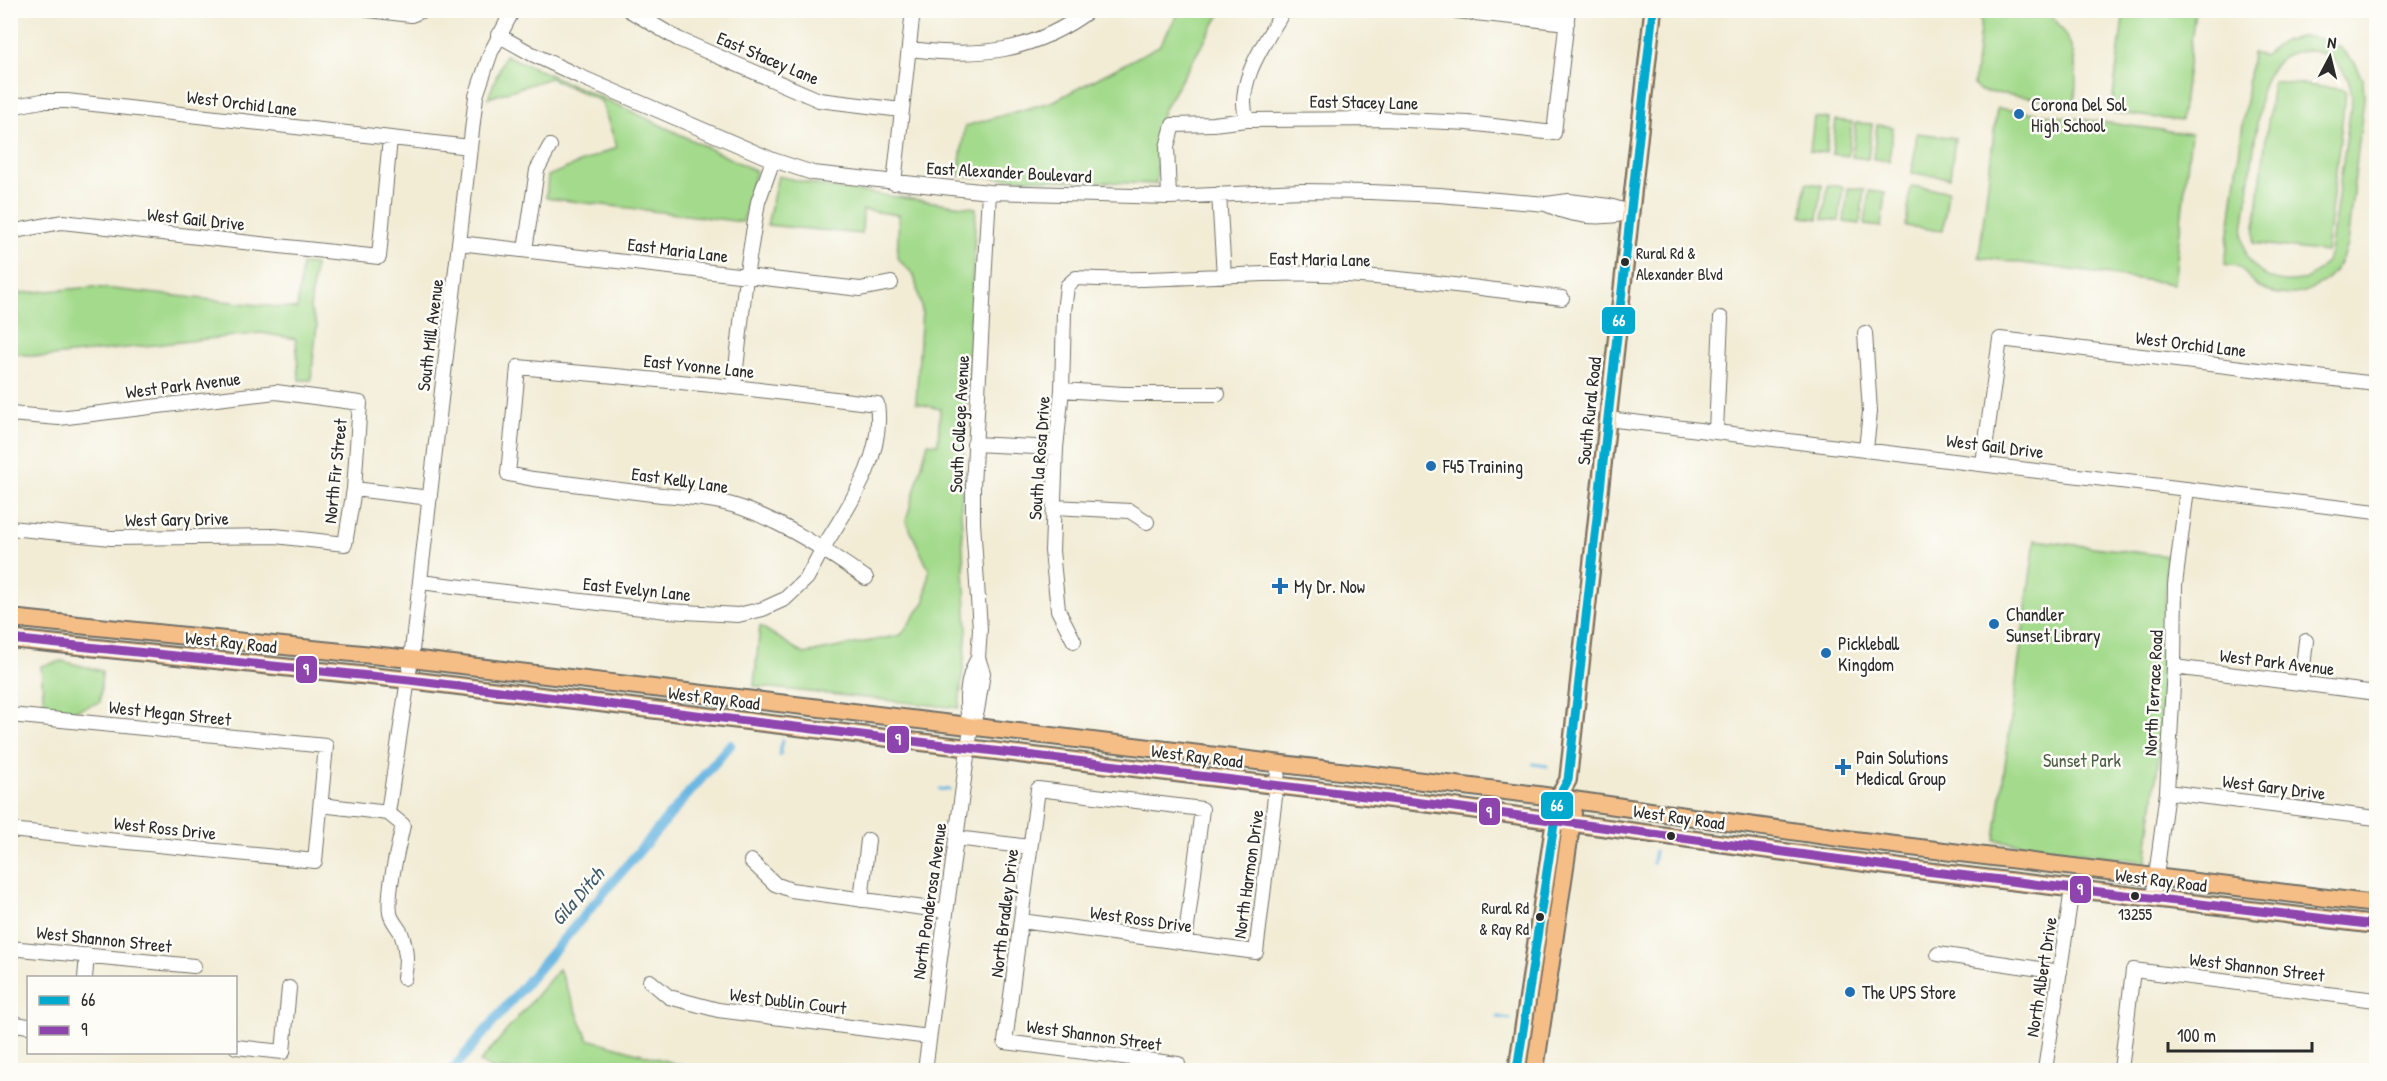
<svg xmlns="http://www.w3.org/2000/svg" width="2387" height="1081" font-family="'Patrick Hand',sans-serif">
	<style>
		.green { fill: #a3da8b; stroke: #67825b; stroke-width: 1.5; fill-rule: evenodd }
		.lines { fill: none; stroke-linecap: round; stroke-linejoin: round }
		.stream { stroke: #68b5e1; stroke-width: 3 }
		.canal { stroke: #68b5e1; stroke-width: 10 }
		.minor-casing { stroke: #716f66; stroke-width: 16 }
		.major-casing { stroke: #716f66; stroke-width: 20 }
		.minor { stroke: #fff; stroke-width: 14 }
		.major { stroke: #f6be87; stroke-width: 16 }
		.bus-1-casing { stroke: #fdfcf7; stroke-width: 14 }
		.bus-2-casing { stroke: #fdfcf7; stroke-width: 14 }
		.bus-1 { stroke: #00a9ce; stroke-width: 9 }
		.bus-2 { stroke: #8e44ad; stroke-width: 9 }
		.poi-dot { fill: #1f6fb2; stroke: #fdfcf7; stroke-width: 2 }
		.bus-dot { fill: #2b2b2b; stroke: #fdfcf7; stroke-width: 2 }
		.labels { text-anchor: middle; dominant-baseline: central; stroke-width: 5; stroke-linejoin: round; paint-order: stroke }
		.bus-label { font-size: 16px; fill: #2b2b2b; stroke: #fdfcf7; text-anchor: start }
		.street-label { font-size: 18px; fill: #2b2b2b; stroke: #fdfcf7 }
		.poi-label { font-size: 18px; fill: #2b2b2b; stroke: #fdfcf7; text-anchor: start }
		.park-label { font-size: 18px; fill: #4f6048; stroke: #fdfcf7 }
		.water-label { font-size: 20px; font-style: italic; fill: #405b6b; stroke: #fdfcf7 }
		.line-badge { stroke: #fdfcf7; stroke-width: 2 }
		.badge-label { font-size: 16px; text-anchor: middle; font-weight: bold; fill: #fff }
	</style>
	<rect width="100%" height="100%" fill="#fdfcf7"/>
	<filter id="ink" filterUnits="userSpaceOnUse"><feTurbulence type="fractalNoise" baseFrequency=".0167" numOctaves="2"/><feDisplacementMap in="SourceGraphic" scale="12" xChannelSelector="R" yChannelSelector="G"/><feConvolveMatrix kernelMatrix="1 2 1 2 8 2 1 2 1" color-interpolation-filters="sRGB"/></filter>
	<filter id="wash" filterUnits="userSpaceOnUse"><feTurbulence type="fractalNoise" baseFrequency=".008" numOctaves="4" result="noise"/><feDisplacementMap in="SourceGraphic" scale="24" xChannelSelector="R" yChannelSelector="G"/><feGaussianBlur stdDeviation="1.35" result="paint"/><feColorMatrix in="noise" values="0 0 0 0 0 0 0 0 0 0 0 0 0 0 0 0 0 1.4 0 .05"/><feComposite in="paint" operator="in"/></filter>
	<g filter="url(#wash)">
		<rect width="100%" height="100%" fill="#f2ecd5"/>
		<!-- green -->
		<path class="green" d="M1180,11H1222L1162,112L1156,184L958,176L965,126L1054,101L1159,46Z
			M1982,11H2047C2076,40 2078,63 2075,103L1979,91L1974,85Z
			M2124,11H2195L2181,121L2111,112Z
			M2300,37L2318,38L2340,48L2355,63L2363,79L2364,98L2347,244C2338,282 2300,306 2262,289C2249,283 2247,273 2239,267C2235,265 2229,265 2225,264L2252,53L2264,56L2283,41ZM2308,50C2335,54 2350,72 2352,98L2330,253C2309,303 2239,284 2243,231L2262,86C2270,64 2285,51 2308,50Z
			M505,55L629,110L756,171L743,222L546,198L548,176L617,147L601,101L550,78L488,98Z
			M2273,81L2346,90L2326,252L2253,243Z
			M1997,108L2191,134L2174,284L1979,257Z
			M1814,117L1830,119L1826,153L1810,151Z
			M1836,120L1852,122L1848,156L1832,154Z
			M1856,123L1872,124L1868,159L1852,157Z
			M1877,125L1893,127L1889,161L1873,159Z
			M1917,133L1955,138L1950,178L1912,173Z
			M778,176L826,187L976,208L961,511L967,630L959,708L754,686L760,626L804,654L901,635L925,601L929,570L906,521L928,443L938,444L940,409L916,403L922,310L914,275L897,258L899,215L863,210L862,234L767,225Z
			M1806,183L1822,185L1818,219L1802,217Z
			M1828,185L1843,187L1839,221L1823,219Z
			M1911,186L1948,191L1943,231L1906,226Z
			M1848,188L1864,189L1860,224L1844,222Z
			M1869,191L1885,193L1881,227L1865,225Z
			M302,264L315,265L310,309L317,325L311,380H299L296,339L262,333L44,357L11,353V294L94,287L297,309Z
			M2035,540L2167,556L2159,756L2146,862L1995,840Z
			M62,661L102,671L100,702L71,712L44,708L41,666Z
			M559,969L588,1039L698,1070H494L480,1062Z"/>
		<g class="lines">
			<!-- stream -->
			<path class="stream" d="M780,755L782,740
				M1533,764L1547,766
				M940,789L950,790
				M1653,863L1655,851
				M1498,1017L1510,1019"/>
			<!-- canal -->
			<path class="canal" d="M452,1070L730,745"/>
		</g>
	</g>
	<g filter="url(#ink)">
		<g class="lines">
			<defs>
				<path id="minor" d="M369,10L411,15L423,10
					M629,10L678,39L819,100L901,110
					M1447,10L1567,23
					M498,35L532,54L581,77L773,160L813,173L989,192L1169,197L1301,191L1370,192L1439,195L1546,204L1569,201L1609,206L1630,212
					M910,49C979,58 1032,53 1090,10
					M10,107L42,101H67L470,147
					M1247,120C1234,83 1266,41 1284,10
					M894,183L913,10
					M1219,194L1224,276
					M1169,197L1167,147L1173,125L1213,124L1247,120L1383,119L1468,123L1554,133L1568,10
					M1548,205C1573,217 1601,219 1628,213
					M10,232L62,222L379,257L390,138
					M459,243L860,289L891,283
					M525,250L537,170L550,146
					M1865,333L1870,412L1866,449
					M734,387L746,277L758,202L773,160
					M1062,390L1123,394H1218
					M10,414L59,418L276,392L360,403L354,489L345,544L275,536L111,538L10,528
					M1608,419L2376,512
					M1716,431L1721,318
					M974,444L1056,448
					M1983,463L2000,339L2376,384
					M354,489L430,498
					M1054,507L1130,511L1147,522
					M420,582L667,611L738,615L763,609L785,599L807,578L823,548C849,505 885,457 877,404L734,387L518,367L508,474L533,479C572,484 612,489 652,494C681,497 713,498 742,508C787,524 826,551 866,578
					M1074,641L1058,610L1052,551L1056,448L1062,390L1064,312L1067,286L1076,278C1159,283 1243,271 1326,274C1405,277 1484,289 1562,298
					M2174,667L2376,693
					M2301,683L2306,641
					M10,715L326,746L315,861L10,830
					M971,727C964,704 966,679 978,658
					M2167,792L2376,818
					M321,805L388,813
					M388,813L411,659L476,96L491,52L513,10
					M388,813L403,825C398,849 387,889 390,913C391,920 398,927 401,933C407,949 407,962 404,978
					M956,838L1030,847
					M751,861L775,884L791,890L946,911
					M2153,899L2167,792L2174,667L2175,585L2187,489
					M861,900L868,840
					M1021,921L1256,952L1279,764
					M10,948L194,966
					M1938,954L2060,972
					M85,978L87,955
					M650,981L669,997L718,1010L929,1037
					M10,1023L28,1026
					M236,1047L283,1052L289,988
					M925,1070L971,727L977,711L983,673L978,658L980,629L973,523V486L989,192
					M1178,1070V1064L1005,1042L1038,789L1202,809L1185,943
					M2045,1070L2072,889
					M2121,1070L2133,970L2376,1000"/>
				<path id="major" d="M10,618L411,659L762,701L1538,795L1854,840L2376,904
					M10,639L409,680L1447,806L1909,869L2376,925
					M1517,1070L1558,798L1568,780L1653,10
					M1535,1070L1573,813"/>
			</defs>
			<!-- minor casing -->
			<use href="#minor" class="minor-casing"/>
			<!-- major casing -->
			<use href="#major" class="major-casing"/>
			<!-- minor -->
			<use href="#minor" class="minor"/>
			<!-- major -->
			<use href="#major" class="major"/>
			<defs>
				<path id="bus-1" d="M1517,1070L1558,798L1568,780L1653,10"/>
				<path id="bus-2" d="M10,639L409,680L1447,806L1909,869L2376,925"/>
			</defs>
			<!-- bus-1 casing -->
			<use href="#bus-1" class="bus-1-casing"/>
			<!-- bus-2 casing -->
			<use href="#bus-2" class="bus-2-casing"/>
			<!-- bus-1 -->
			<use href="#bus-1" class="bus-1"/>
			<!-- bus-2 -->
			<use href="#bus-2" class="bus-2"/>
		</g>
	</g>
	<!-- markers -->
	<g class="poi-dot">
		<circle cx="2019" cy="114" r="6"/>
		<circle cx="1431" cy="466" r="6"/>
		<path d="M1277 577h6v6h6v6h-6v6h-6v-6h-6v-6h6z"/>
		<circle cx="1994" cy="624" r="6"/>
		<circle cx="1826" cy="653" r="6"/>
		<path d="M1840 758h6v6h6v6h-6v6h-6v-6h-6v-6h6z"/>
		<circle cx="1850" cy="992" r="6"/>
	</g>
	<g class="bus-dot">
		<circle cx="1625" cy="262" r="5"/>
		<circle cx="1671" cy="836" r="5"/>
		<circle cx="2135" cy="896" r="5"/>
		<circle cx="1540" cy="917" r="5"/>
	</g>
	<g class="labels">
		<!-- bus labels -->
		<g class="bus-label">
			<text x="1636" y="253">Rural Rd &amp;<tspan x="1636" dy="21">Alexander Blvd</tspan></text>
			<text x="1529" y="908" text-anchor="end">Rural Rd<tspan x="1529" dy="21">&amp; Ray Rd</tspan></text>
			<text x="2135" y="914" text-anchor="middle">13255</text>
		</g>
		<!-- street labels -->
		<g class="street-label">
			<text transform="translate(768 58) rotate(23)">East Stacey Lane</text>
			<text transform="translate(1364 102) rotate(1)">East Stacey Lane</text>
			<text transform="translate(242 103) rotate(7)">West Orchid Lane</text>
			<text transform="translate(1009 172) rotate(3)">East Alexander Boulevard</text>
			<text transform="translate(196 219) rotate(6)">West Gail Drive</text>
			<text transform="translate(678 250) rotate(7)">East Maria Lane</text>
			<text transform="translate(1320 259) rotate(1)">East Maria Lane</text>
			<text transform="translate(430 335) rotate(-83)">South Mill Avenue</text>
			<text transform="translate(2191 344) rotate(7)">West Orchid Lane</text>
			<text transform="translate(699 366) rotate(6)">East Yvonne Lane</text>
			<text transform="translate(183 385) rotate(-7)">West Park Avenue</text>
			<text transform="translate(1589 411) rotate(-84)">South Rural Road</text>
			<text transform="translate(959 424) rotate(-87)">South College Avenue</text>
			<text transform="translate(1995 446) rotate(7)">West Gail Drive</text>
			<text transform="translate(1039 458) rotate(-86)">South la Rosa Drive</text>
			<text transform="translate(335 471) rotate(-84)">North Fir Street</text>
			<text transform="translate(680 480) rotate(8)">East Kelly Lane</text>
			<text transform="translate(177 519) rotate(-1)">West Gary Drive</text>
			<text transform="translate(637 589) rotate(6)">East Evelyn Lane</text>
			<text transform="translate(231 642) rotate(6)">West Ray Road</text>
			<text transform="translate(2277 662) rotate(7)">West Park Avenue</text>
			<text transform="translate(2153 693) rotate(-87)">North Terrace Road</text>
			<text transform="translate(714 698) rotate(7)">West Ray Road</text>
			<text transform="translate(170 713) rotate(6)">West Megan Street</text>
			<text transform="translate(1197 756) rotate(7)">West Ray Road</text>
			<text transform="translate(2274 787) rotate(7)">West Gary Drive</text>
			<text transform="translate(1679 817) rotate(8)">West Ray Road</text>
			<text transform="translate(165 828) rotate(6)">West Ross Drive</text>
			<text transform="translate(1248 874) rotate(-82)">North Harmon Drive</text>
			<text transform="translate(2161 880) rotate(7)">West Ray Road</text>
			<text transform="translate(929 901) rotate(-82)">North Ponderosa Avenue</text>
			<text transform="translate(1004 913) rotate(-83)">North Bradley Drive</text>
			<text transform="translate(1141 919) rotate(8)">West Ross Drive</text>
			<text transform="translate(104 939) rotate(6)">West Shannon Street</text>
			<text transform="translate(2257 967) rotate(7)">West Shannon Street</text>
			<text transform="translate(2041 977) rotate(-81)">North Albert Drive</text>
			<text transform="translate(788 1001) rotate(7)">West Dublin Court</text>
			<text transform="translate(1094 1035) rotate(8)">West Shannon Street</text>
		</g>
		<!-- poi labels -->
		<g class="poi-label">
			<text x="2031" y="104">Corona Del Sol<tspan x="2031" dy="21">High School</tspan></text>
			<text x="1443" y="466">F45 Training</text>
			<text x="1294" y="586">My Dr. Now</text>
			<text x="2006" y="614">Chandler<tspan x="2006" dy="21">Sunset Library</tspan></text>
			<text x="1838" y="643">Pickleball<tspan x="1838" dy="21">Kingdom</tspan></text>
			<text x="1856" y="757">Pain Solutions<tspan x="1856" dy="21">Medical Group</tspan></text>
			<text x="1862" y="992">The UPS Store</text>
		</g>
		<!-- park labels -->
		<g class="park-label">
			<text x="2082" y="760">Sunset Park</text>
		</g>
		<!-- water labels -->
		<g class="water-label">
			<text transform="translate(577 896) rotate(-49)">Gila Ditch</text>
		</g>
	</g>
	<g class="line-badge">
		<rect x="1601" y="306" width="35" height="29" rx="6" fill="#00a9ce"/>
		<rect x="295" y="655" width="23" height="29" rx="6" fill="#8e44ad"/>
		<rect x="886" y="725" width="24" height="29" rx="6" fill="#8e44ad"/>
		<rect x="1540" y="791" width="34" height="29" rx="6" fill="#00a9ce"/>
		<rect x="1478" y="797" width="23" height="29" rx="6" fill="#8e44ad"/>
		<rect x="2069" y="875" width="23" height="29" rx="6" fill="#8e44ad"/>
	</g>
	<g class="badge-label">
		<text x="1619" y="326">66</text>
		<text x="306" y="675">9</text>
		<text x="898" y="745">9</text>
		<text x="1557" y="811">66</text>
		<text x="1489" y="818">9</text>
		<text x="2080" y="895">9</text>
	</g>
	<!-- margin -->
	<rect width="2387" height="1081" fill="none" stroke="#fdfcf7" stroke-width="36"/>
	<!-- legend -->
	<rect x="27" y="976" width="210" height="78" fill="#fdfcf7" stroke="#a9a8a5" stroke-width="1.5"/>
	<rect x="39" y="996" width="30" height="9" fill="#00a9ce" stroke="#a9a8a5" stroke-width="1.5"/>
	<text x="81" y="1006" font-size="18" fill="#2b2b2b">66</text>
	<rect x="39" y="1026" width="30" height="9" fill="#8e44ad" stroke="#a9a8a5" stroke-width="1.5"/>
	<text x="81" y="1036" font-size="18" fill="#2b2b2b">9</text>
	<!-- north arrow -->
	<g transform="translate(2330 57) rotate(7)" stroke="#fdfcf7" stroke-width="4.5" paint-order="stroke">
	<path d="M0-4.5L10 22L0 15L-10 22Z" fill="#2b2b2b"/>
	<text y="-9" font-size="16" font-weight="bold" text-anchor="middle" fill="#2b2b2b">N</text>
	</g>
	<!-- scale -->
	<path d="M2168 1042v9h144v-9" fill="none" stroke="#2b2b2b" stroke-width="3"/>
	<text x="2177" y="1042" font-size="18" fill="#2b2b2b" stroke="#fdfcf7" stroke-width="4.5" paint-order="stroke">100 m</text>
</svg>
